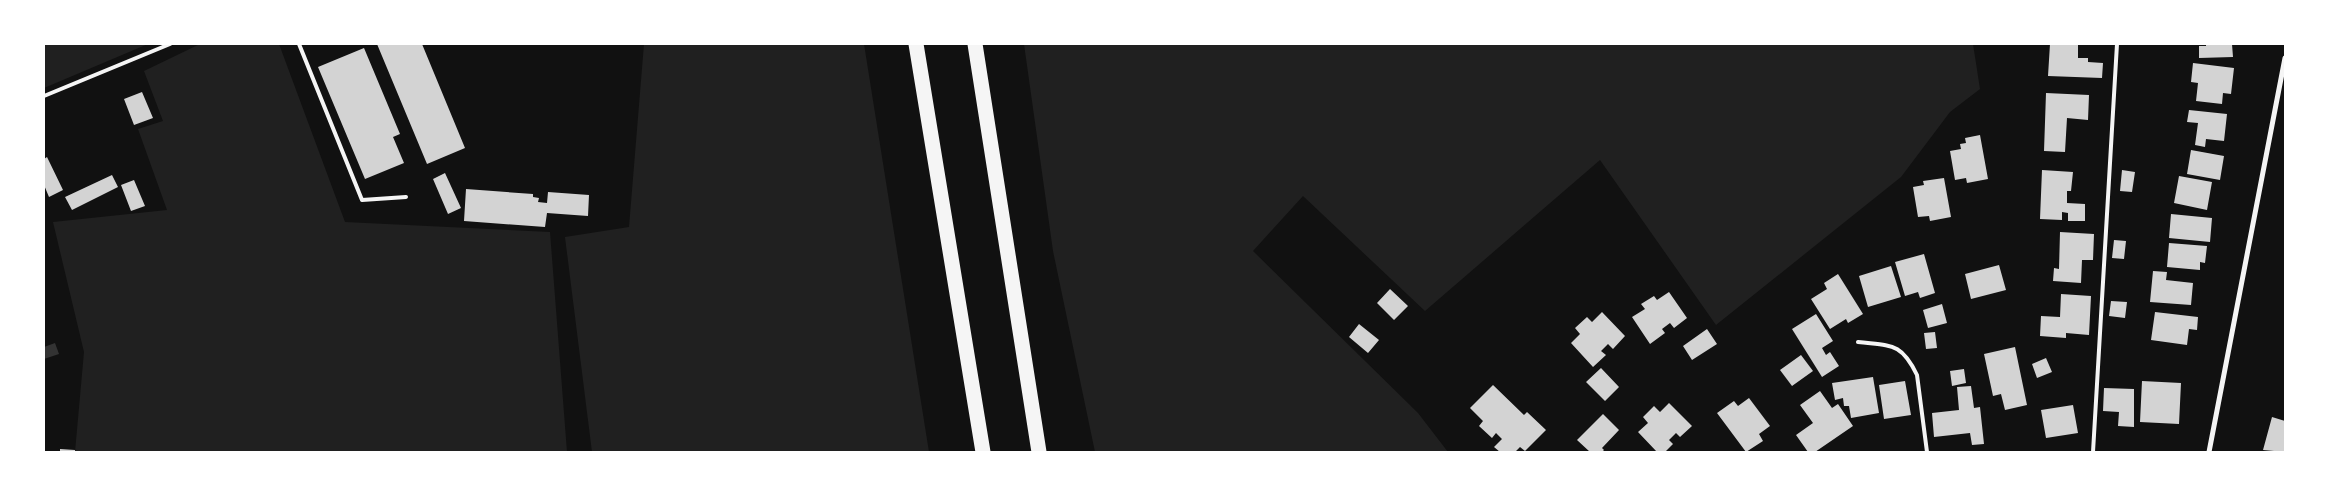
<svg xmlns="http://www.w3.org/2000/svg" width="2329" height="496" font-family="'IBM Plex Sans',sans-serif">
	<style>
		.green { fill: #202020 }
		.water { fill: #333 }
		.building { fill: #d3d3d3 }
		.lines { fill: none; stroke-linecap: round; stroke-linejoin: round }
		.service { stroke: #f5f5f5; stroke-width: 4 }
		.minor { stroke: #f5f5f5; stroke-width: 5 }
		.motorway { stroke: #f5f5f5; stroke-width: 15 }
	</style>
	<rect width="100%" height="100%" fill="#111"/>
	<!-- green -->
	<path class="green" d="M44,44H148L44,88Z
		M200,44H279L345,222L550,232L567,452H75L84,352L53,222L167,210L138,129L163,121L144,71Z
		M644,44H864L929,452H592L565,237L629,227Z
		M1024,44H1973L1980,89L1950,112L1901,177L1716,325L1600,160L1425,311L1303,196L1253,251L1418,413L1448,452H1095L1053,251Z"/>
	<!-- water -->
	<path class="water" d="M55,343L59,354L44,359V347Z"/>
	<!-- building -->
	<path class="building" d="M377,44H422L465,148L427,164Z
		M2050,44L2078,45V58H2088V62L2103,63L2102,78L2048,76Z
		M2206,44H2232L2233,57L2199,58V46H2206Z
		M364,48L400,134L393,137L404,163L365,179L318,67Z
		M2193,63L2234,68L2231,94L2223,93L2222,104L2196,101L2198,83L2191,82Z
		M142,92L153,118L134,125L124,99Z
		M2046,93L2089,95L2088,120L2067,118L2065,152L2044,151Z
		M2189,110L2227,114L2224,141L2206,139L2205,147L2195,145L2198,123L2187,122Z
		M1980,135L1988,179L1967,183L1966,178L1955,180L1950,151L1961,149L1960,144L1966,143L1965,138Z
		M2191,150L2224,156L2220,180L2187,174Z
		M47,157L63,190L49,197L44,185V159Z
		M2042,170L2073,172L2071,191H2067V203L2085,204V221H2068V213L2062,212V220L2040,219Z
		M2122,170L2135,172L2132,192L2120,191Z
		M445,173L461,208L448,214L433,179Z
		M112,175L118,187L72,210L65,197Z
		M2179,176L2212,182L2207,210L2174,203Z
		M1944,178L1951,217L1930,221L1929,216L1918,217L1913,187L1924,185L1923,181Z
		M134,180L145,206L131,211L121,185Z
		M466,189L533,194V197L539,198L538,202L547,203L548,192L589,195L588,216L547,213L545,227L464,221Z
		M2171,214L2212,218L2210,242L2169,238Z
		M2060,232L2094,234L2093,260H2082L2081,283L2053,281L2054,268L2059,269Z
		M2114,240L2126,241L2124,259L2112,258Z
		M2169,243L2207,246L2205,263L2200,262V270L2167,267Z
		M1924,254L1935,293L1920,298L1918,292L1905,296L1895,262Z
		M1999,265L2006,290L1971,299L1965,274Z
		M1891,266L1901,297L1868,307L1859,276Z
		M2153,271L2167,272L2166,280L2193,283L2191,305L2150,302Z
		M1838,274L1863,314L1848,323L1846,319L1830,329L1811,299L1827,289L1824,283Z
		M1390,289L1408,306L1394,320L1377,303Z
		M1669,292L1687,318L1674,328L1670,323L1662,329L1665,333L1650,344L1632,317L1645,309L1641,304L1654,296L1657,300Z
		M2061,294L2091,296L2089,335L2066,333V338L2040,336L2041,316L2060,317Z
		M2111,301L2127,302L2125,318L2109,316Z
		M1942,304L1947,323L1928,328L1923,310Z
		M1602,312L1625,336L1613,349L1608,344L1601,351L1606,355L1593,367L1571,343L1580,334L1575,328L1587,317L1592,322Z
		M2155,312L2198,317L2197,330L2189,329L2187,345L2151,340Z
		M1816,314L1833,341L1822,348L1826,355L1830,352L1839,366L1822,377L1792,329Z
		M1359,324L1379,340L1368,353L1349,337Z
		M1707,329L1717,344L1692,360L1683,346Z
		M1935,332L1937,348L1926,349L1924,333Z
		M2015,347L2027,405L2005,410L2001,394L1993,396L1984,354Z
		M1801,355L1813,371L1792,386L1780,370Z
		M2046,358L2052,372L2037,378L2032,364Z
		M1601,368L1619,387L1605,401L1586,382Z
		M1964,369L1966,383L1952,386L1950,371Z
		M1873,377L1879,413L1851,418L1849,406H1844L1843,398L1835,400L1832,383Z
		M1905,381L1911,415L1884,419L1879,385Z
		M2142,381L2181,383L2179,424L2140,422Z
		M1493,385L1524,415L1527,412L1546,430L1525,451L1520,447L1515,452H1500L1494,447L1502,439L1496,433L1492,438L1479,426L1483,421L1470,408Z
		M1971,386L1974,408L1980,407L1984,444L1972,445L1970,433L1934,437L1932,413L1959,410L1957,387Z
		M2104,388L2134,389V427L2118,426L2119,412L2103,411Z
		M1820,391L1832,408L1838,404L1853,426L1815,452H1808L1796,435L1813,423L1800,405Z
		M1749,398L1770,426L1759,434L1763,441L1746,452L1717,413L1734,401L1738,406Z
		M1669,403L1692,426L1680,437L1676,433L1669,440L1673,444L1665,452H1657L1638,432L1648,423L1643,417L1654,406L1660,412Z
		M2073,405L2078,433L2046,438L2041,410Z
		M1603,414L1619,430L1602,448L1604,450L1602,452H1590L1577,440Z
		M2272,417L2285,421V452L2263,450Z
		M60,449L75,450V452H60Z"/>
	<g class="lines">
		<!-- service -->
		<path class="service" d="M299,44L362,200L406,197
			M44,96L170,44
			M1858,342C1891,346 1901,342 1917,375L1927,452
			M2093,452L2117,44"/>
		<!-- minor -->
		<path class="minor" d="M2209,452L2285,58"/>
		<!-- motorway -->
		<path class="motorway" d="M916,44L983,452
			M975,44L1039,452"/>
	</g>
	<!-- border -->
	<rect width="2329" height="496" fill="none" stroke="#ffffff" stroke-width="90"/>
</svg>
